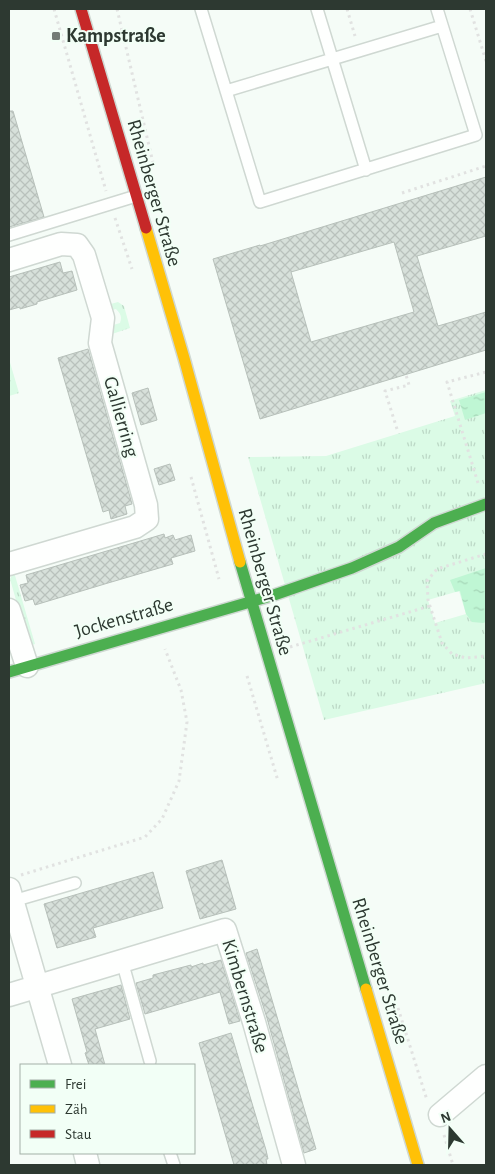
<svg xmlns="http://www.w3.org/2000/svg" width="495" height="1174" font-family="'Alegreya Sans',sans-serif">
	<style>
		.grass { fill: url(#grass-tufts); fill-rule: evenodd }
		.water { fill: url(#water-ripples) }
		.building { fill: url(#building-cross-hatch); stroke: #b7c0ba; fill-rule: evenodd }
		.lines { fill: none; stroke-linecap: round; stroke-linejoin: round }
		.lane-casing { stroke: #cfd8d2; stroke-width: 14 }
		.street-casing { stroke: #cfd8d2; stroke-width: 25 }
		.fast-casing { stroke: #cfd8d2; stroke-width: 14 }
		.slow-casing { stroke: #cfd8d2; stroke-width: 14 }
		.jam-casing { stroke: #cfd8d2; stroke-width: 14 }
		.path { stroke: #e1e2e1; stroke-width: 3; stroke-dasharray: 2.5 4; stroke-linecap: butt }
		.lane { stroke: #fefffe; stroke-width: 11 }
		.street { stroke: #fefffe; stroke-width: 22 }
		.fast { stroke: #4caf50; stroke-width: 11 }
		.slow { stroke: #ffc107; stroke-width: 11 }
		.jam { stroke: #c62828; stroke-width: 11 }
		.poi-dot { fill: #737d76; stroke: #f2fff6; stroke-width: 2 }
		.labels { text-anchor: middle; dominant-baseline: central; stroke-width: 4; stroke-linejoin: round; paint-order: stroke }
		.poi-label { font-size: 20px; font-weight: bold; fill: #2d3931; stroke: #f2fff6; text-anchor: start }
		.street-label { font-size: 20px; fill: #2d3931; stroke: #f2fff6 }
	</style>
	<defs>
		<pattern id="grass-tufts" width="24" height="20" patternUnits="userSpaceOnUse" patternTransform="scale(1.25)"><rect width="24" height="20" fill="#dbfbe6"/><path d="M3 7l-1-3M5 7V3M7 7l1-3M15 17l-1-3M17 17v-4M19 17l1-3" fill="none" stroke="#bcd8c6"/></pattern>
		<pattern id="water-ripples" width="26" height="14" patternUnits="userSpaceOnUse" patternTransform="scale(1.25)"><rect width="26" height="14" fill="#bff6d4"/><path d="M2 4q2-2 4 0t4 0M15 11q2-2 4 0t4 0" fill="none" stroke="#a4d4b6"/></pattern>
		<pattern id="building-cross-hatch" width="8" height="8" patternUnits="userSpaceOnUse" patternTransform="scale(1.25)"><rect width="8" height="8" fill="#d7e0da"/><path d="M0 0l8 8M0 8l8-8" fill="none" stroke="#b9c1bc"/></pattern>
	</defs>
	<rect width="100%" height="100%" fill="#f5fcf7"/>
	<!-- grass -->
	<path class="grass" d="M118,302L124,306L130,328L112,334L110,326L120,323C122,317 121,314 116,309L108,311L107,305Z
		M9,359L19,393L9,396Z
		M486,390V683L324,720L248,457L326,456L455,416L450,401ZM459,591L466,614L435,623L428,600Z
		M14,572L35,644L29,646L10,579Z"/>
	<!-- water -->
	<path class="water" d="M486,392V413L465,420L459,400Z
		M486,568V622L483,623L472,622L466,614L460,591L455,592L450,580Z"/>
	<!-- building -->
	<path class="building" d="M9,111H13L44,217L9,227Z
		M486,177V236L417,256L438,326L486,312V350L260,419L213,259L260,245V246ZM394,242L414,312L311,342L291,272Z
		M60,262L63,273L72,271L77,290L37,302V304L20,309V307L9,310V277Z
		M88,349L132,504L125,506L127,514L111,519L109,510L103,512L58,358Z
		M148,388L157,420L141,425L132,393Z
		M170,464L175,480L159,485L154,469Z
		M164,534L165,538L173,535L175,540L191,535L195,551L171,558L173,564L108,583L35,605L33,599L25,601L20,585L28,583L26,575Z
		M222,860L236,909L200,919L186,871Z
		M153,872L163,908L93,928L96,937L57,948L44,904Z
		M257,949L316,1149L304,1153L267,1018L246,953Z
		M221,960L240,1021L229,1024L220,992L145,1014L136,983L153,978V975L191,965V967L203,963V965Z
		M121,985L130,1019L95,1029L105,1065H89L85,1053L87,1052L72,999Z
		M231,1033L266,1150L268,1159H266L267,1165H234L199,1043Z"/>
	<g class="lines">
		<defs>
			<path id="lane" d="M201,9L260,202L476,135L437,9
				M317,9L366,170
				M226,91L442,26
				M9,235L136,196
				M13,901L75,883
				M122,961L150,1061
				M170,1153L174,1165"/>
			<path id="street" d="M9,260L61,244L77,245L84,255L103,318L100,343L146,505L147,519L135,527L9,564
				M9,610L27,666
				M9,889L60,1065
				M9,995L225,930L254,1022L294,1165
				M440,1115L486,1076
				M85,1153L88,1165"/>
			<path id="fast" d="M240,562L366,989
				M9,672L274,595L352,568L399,547L434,523L486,504"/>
			<path id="slow" d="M146,228L184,358L240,562
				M366,989L418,1165"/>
			<path id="jam" d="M81,9L146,228"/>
		</defs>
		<!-- lane casing -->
		<use href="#lane" class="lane-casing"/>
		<!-- street casing -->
		<use href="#street" class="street-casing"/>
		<!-- fast casing -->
		<use href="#fast" class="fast-casing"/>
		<!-- slow casing -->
		<use href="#slow" class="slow-casing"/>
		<!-- jam casing -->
		<use href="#jam" class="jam-casing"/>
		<!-- path -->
		<path class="path" d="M54,9L106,191
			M117,9L154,167
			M347,9L355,36
			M470,9L486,61
			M402,193L486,166
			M115,218L132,269
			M397,429L385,391L409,385L406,375
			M191,477L219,579
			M478,483L447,382L486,372
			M486,554L437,569L427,581L428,600L442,643L452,654L466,658L486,656
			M290,647L430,606
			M247,676L278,781
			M21,875L145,837L162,819L179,781L187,722L181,690L165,649
			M398,1008L427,1100
			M444,1135L453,1165"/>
		<!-- lane -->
		<use href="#lane" class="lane"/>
		<!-- street -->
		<use href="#street" class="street"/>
		<!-- fast -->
		<use href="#fast" class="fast"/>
		<!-- slow -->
		<use href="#slow" class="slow"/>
		<!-- jam -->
		<use href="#jam" class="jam"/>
	</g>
	<!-- markers -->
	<rect class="poi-dot" x="51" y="31" width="10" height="10" rx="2.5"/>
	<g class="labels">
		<!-- poi labels -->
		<g class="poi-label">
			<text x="66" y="36">Kampstraße</text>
		</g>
		<!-- street labels -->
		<g class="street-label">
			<text transform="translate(154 193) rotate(74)">Rheinberger Straße</text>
			<text transform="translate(121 417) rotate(74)">Gallierring</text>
			<text transform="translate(265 582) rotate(74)">Rheinberger Straße</text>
			<text transform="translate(124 618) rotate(-16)">Jockenstraße</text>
			<text transform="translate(380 971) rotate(73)">Rheinberger Straße</text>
			<text transform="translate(245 996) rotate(73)">Kimbernstraße</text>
		</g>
	</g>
	<!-- border -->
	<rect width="495" height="1174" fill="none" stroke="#2d3931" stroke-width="20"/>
	<!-- legend -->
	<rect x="20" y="1064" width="175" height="90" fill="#f2fff6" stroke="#a3b0a7"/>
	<rect x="30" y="1080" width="25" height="8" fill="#4caf50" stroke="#a3b0a7"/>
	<text x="65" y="1089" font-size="15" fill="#2d3931">Frei</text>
	<rect x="30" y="1105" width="25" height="8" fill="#ffc107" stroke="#a3b0a7"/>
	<text x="65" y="1114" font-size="15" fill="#2d3931">Zäh</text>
	<rect x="30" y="1130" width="25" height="8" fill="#c62828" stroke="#a3b0a7"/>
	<text x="65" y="1139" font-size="15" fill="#2d3931">Stau</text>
	<!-- north arrow -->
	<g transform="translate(450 1129) rotate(340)" stroke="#f2fff6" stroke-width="4" paint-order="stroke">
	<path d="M0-4L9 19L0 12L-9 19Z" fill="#2d3931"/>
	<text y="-8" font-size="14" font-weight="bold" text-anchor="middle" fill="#2d3931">N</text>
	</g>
</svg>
